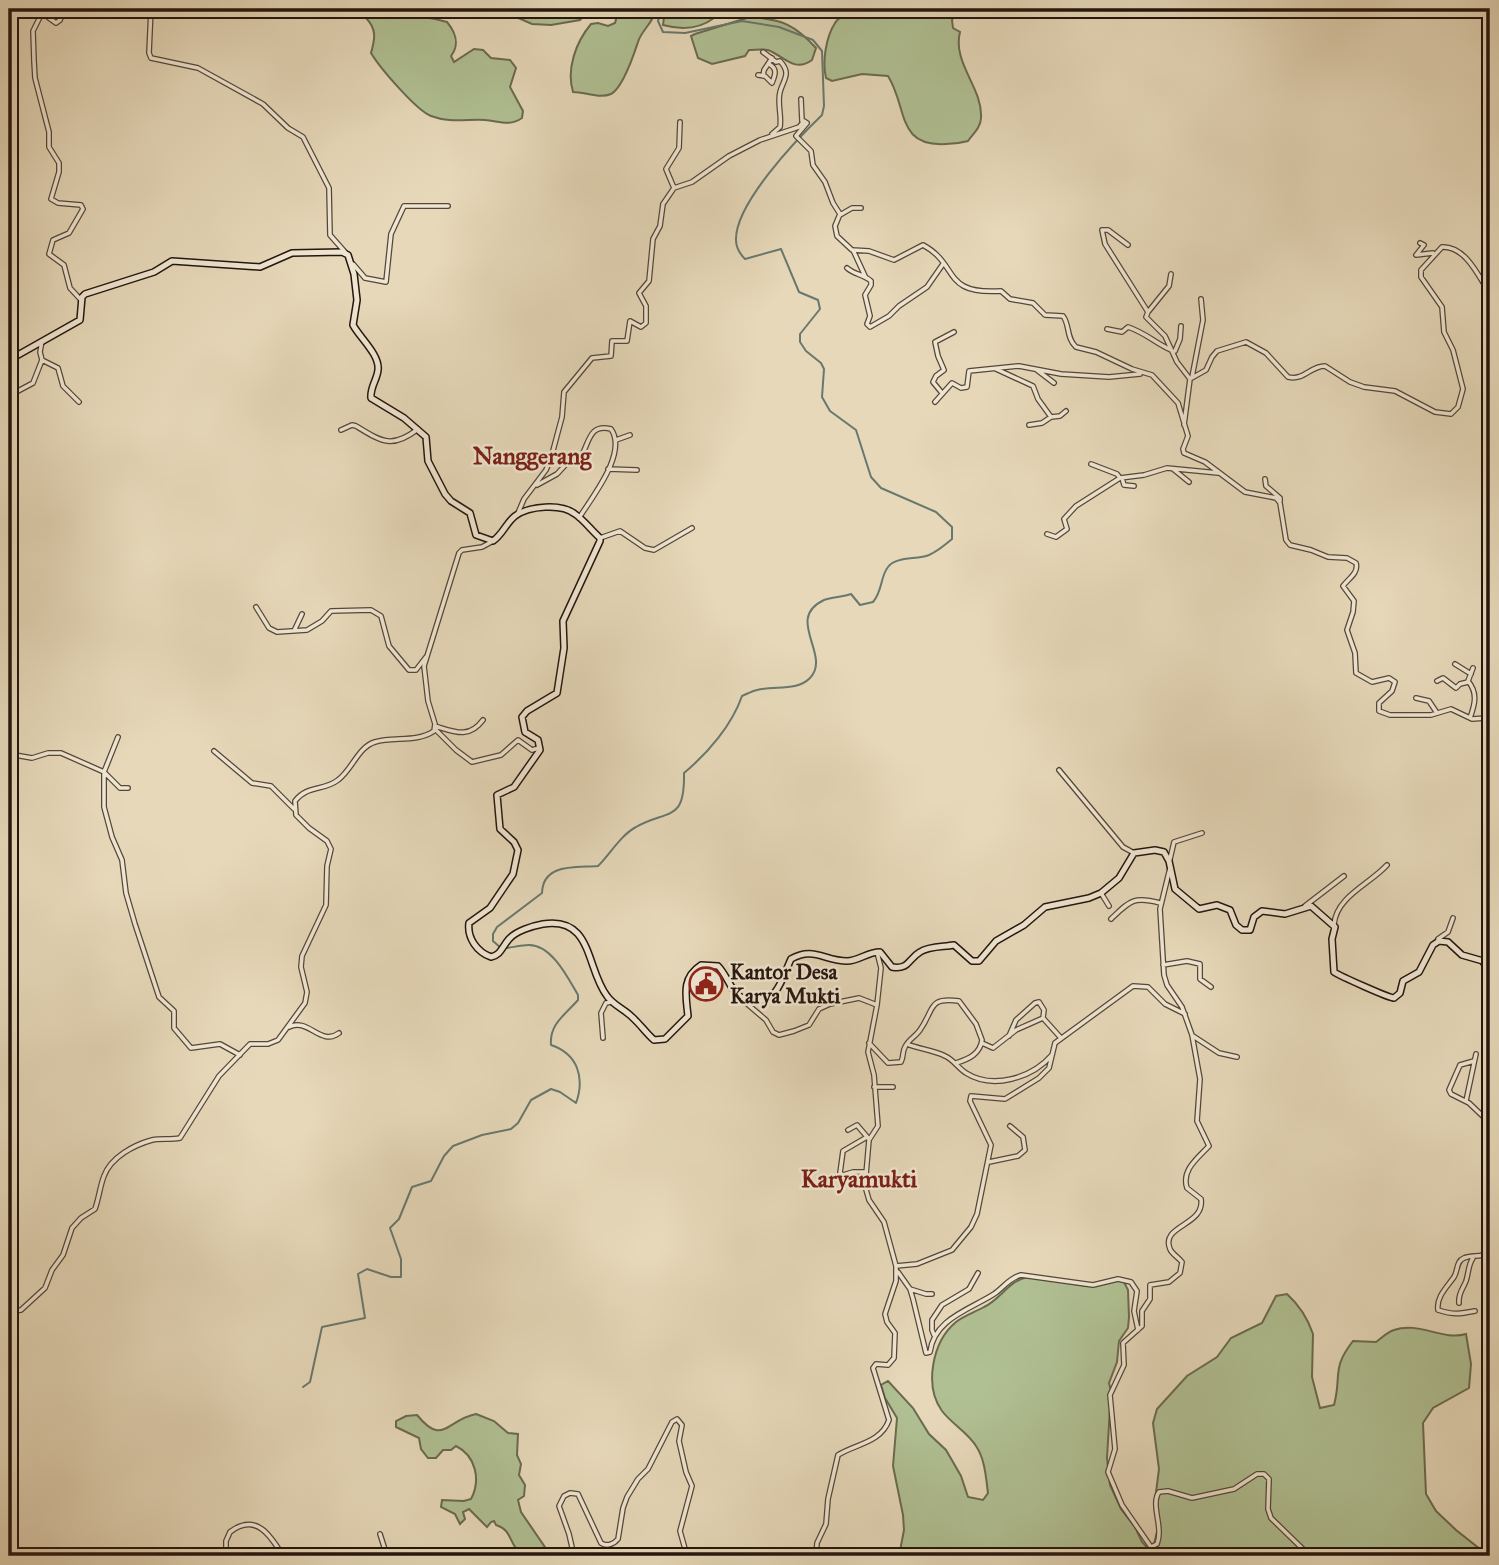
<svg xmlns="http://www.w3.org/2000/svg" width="1499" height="1565" font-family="'IM FELL Great Primer',serif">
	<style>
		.green { fill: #b0c093; stroke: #6a6a50; stroke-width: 2 }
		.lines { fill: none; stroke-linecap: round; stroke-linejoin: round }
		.stream { stroke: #68786f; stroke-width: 2 }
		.street-casing { stroke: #544639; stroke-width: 6 }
		.secondary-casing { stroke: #24150e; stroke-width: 8 }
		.street { stroke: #efe6d2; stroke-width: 3.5 }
		.secondary { stroke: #efe6d2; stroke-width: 5 }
		.labels { text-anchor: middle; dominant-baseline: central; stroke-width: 5; stroke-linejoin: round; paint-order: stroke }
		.poi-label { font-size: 21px; font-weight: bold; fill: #24150e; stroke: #efe6d2; text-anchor: start }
		.quarter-label { font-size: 24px; font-weight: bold; fill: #7a1f14; stroke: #efe6d2 }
	</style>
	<rect width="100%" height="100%" fill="#e6d8b9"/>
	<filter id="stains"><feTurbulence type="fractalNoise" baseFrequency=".00286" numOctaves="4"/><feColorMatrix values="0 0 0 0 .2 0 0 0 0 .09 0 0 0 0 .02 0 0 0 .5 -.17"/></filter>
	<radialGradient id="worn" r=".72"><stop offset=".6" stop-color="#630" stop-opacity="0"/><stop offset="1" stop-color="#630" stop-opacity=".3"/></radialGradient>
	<!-- green -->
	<path class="green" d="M374,9H394L395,16L398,18C412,14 433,18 447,22C456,33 460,44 451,56L454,62L474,49L483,50L491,58L510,60L516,68L510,87L523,111L522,118C509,127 499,121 485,120C467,119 449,123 431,116C416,110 380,68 371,53C375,39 377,29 366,18Z
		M498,9H589L580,20L551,25L532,24L516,17H505Z
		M619,9H656C653,24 642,29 638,42C634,54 623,88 611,94C599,99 585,92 573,92C566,69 576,42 591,24L598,23L608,26L615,23Z
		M665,9H713L714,18C698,30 681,30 663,25Z
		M852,9H977L955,14L952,20L953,28L960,32C952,63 983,88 981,118C981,127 973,134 968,141C961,143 954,144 946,144C896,147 908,108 888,76L862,74L832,81L826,78C822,62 826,37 835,23C839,17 846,13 852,9Z
		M750,17C782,19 795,25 816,48L812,60C794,73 784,56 768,50C762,49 755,50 749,50L745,56L712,64L698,58L691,36L695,34Z
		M1028,1277L1087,1286L1117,1280L1124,1282L1128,1290L1129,1317L1128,1328L1119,1341L1117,1362L1109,1383L1111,1391L1107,1458L1110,1485L1121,1509L1135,1527L1142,1542L1152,1553L1159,1523L1155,1500L1159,1469L1153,1423L1157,1409L1187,1376L1217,1357L1231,1338L1262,1323L1276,1296L1287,1294C1299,1305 1308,1319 1313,1334L1312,1377L1320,1408L1334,1405C1342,1375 1331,1369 1353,1341L1376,1342C1382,1338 1387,1332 1394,1330C1419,1321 1442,1341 1466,1334L1471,1364L1469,1388L1433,1408L1423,1423L1426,1494L1436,1511L1456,1530L1480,1549L1490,1552V1556H899L904,1530L903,1515L893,1466L897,1418L885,1398L881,1385L888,1381L913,1408L929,1434L946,1450L961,1476L968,1497L983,1500L988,1493C986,1478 985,1459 976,1446C968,1433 952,1424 942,1411C924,1386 932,1342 956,1322C964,1316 975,1312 984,1307C1001,1299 1009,1280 1028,1277Z
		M476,1414L494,1421L508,1433L518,1434L517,1455L521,1464L519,1475L525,1485L524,1496L518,1500L521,1512L551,1556H523C507,1543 514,1531 496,1525L494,1521L491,1522L487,1527L469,1509L463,1512L465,1519L460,1524L455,1514L441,1507L442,1500L464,1501L471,1499C481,1480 476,1456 456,1446L451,1450H443L436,1458H428L421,1449L419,1438L396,1427V1421L406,1416L417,1415C443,1447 446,1420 476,1414Z"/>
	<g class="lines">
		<!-- stream -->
		<path class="stream" d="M501,948L493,941V934L497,927L542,893C543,863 575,868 598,866C610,854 621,835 636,827C668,809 685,823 684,773C708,753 732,725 742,696C747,694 752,691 757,690C775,685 796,692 810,678C832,655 784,619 824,600C832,597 843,597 851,594L860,605L873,602C883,590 880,577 888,567C896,556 917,560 929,555C938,551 945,545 952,539V527L936,512L881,488L871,477L856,430L830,411L822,397L824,369L821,363L806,351L800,342V334L820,309L818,300L799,292L781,249L745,259C740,254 736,248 736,240C735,204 796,140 822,115L824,106L822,51L813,40L779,27L742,21L685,33L663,32L658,21L661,9
			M303,1387L310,1382L322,1327L365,1318L358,1274L367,1269L391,1277H401V1259L390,1228L399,1219L412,1187L431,1181L444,1156L453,1146L482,1135L511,1129L518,1123L531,1100L551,1089L560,1092L576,1103C585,1078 578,1054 551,1045C549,1024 566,1014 578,1000V995C568,978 552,945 529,945C522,945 514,947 507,948"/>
		<defs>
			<path id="street" d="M28,9L45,15L56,23L60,20L65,9
				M151,9L149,53L151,58L198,68L263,104L288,128L303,137L329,188L330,235L345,252
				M42,13L33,31L34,61L35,78L49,132V147L59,163V172L51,199L58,203L81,205L83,209L69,233L53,240L49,254L64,265L70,288L82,301
				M763,52L776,62L780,61C792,74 783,80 780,92C777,103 782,116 780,127L772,134
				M758,75L765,76L772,83C775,75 778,69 769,64
				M763,76L764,70L772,58
				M801,99L802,121
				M674,188L666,169L679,148L680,122
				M840,215L852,208H861
				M1420,243L1424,245L1416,255L1433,253
				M1128,245L1108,230H1102L1105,244L1148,312L1146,317L1165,336L1177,362L1190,379L1184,425
				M853,250L865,276
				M353,264L365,278L386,282L391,234L404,206H448
				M847,268C855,275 863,274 871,281V285L865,295L870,316L867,324L870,327L889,316L899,306L927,287L943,264
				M1148,312L1169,286L1171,274
				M1107,329L1122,332L1128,327C1146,333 1155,343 1171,350
				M42,341L40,352L42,360L58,368L63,386L79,402
				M1175,351L1180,339L1181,326
				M996,369L1033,386L1038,399L1051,417L1060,416L1066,411
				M1037,370L1054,383
				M1192,377L1203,320L1201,299
				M1190,379L1206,370L1212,357L1217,351L1246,342L1266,353L1288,377C1304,381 1310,366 1325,366L1350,382L1364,387L1395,391L1435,412L1451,414L1458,407L1463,389L1453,350L1444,332L1442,307L1421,277V270L1442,247C1466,246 1479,277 1490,294
				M18,391L33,383L42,360
				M942,393L933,382L936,376L944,370L938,356L935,342L954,332
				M935,402L952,383L961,388L967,387L969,371L1019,366L1061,374L1109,377L1140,374
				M1029,425L1042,423L1051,417
				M341,430L352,425L356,426C382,442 392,449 418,429
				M616,440L630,435
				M1091,464L1117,474L1120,478
				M608,469L637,470
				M1173,469L1189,482
				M1122,478L1124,485L1134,486
				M1265,479L1266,486L1280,498V501
				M537,485L557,474L569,461L582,455C589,442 590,423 611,429C628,453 592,497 579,518
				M518,513L524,499L546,470L551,458L562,417L564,392L592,358L611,356L612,341H627L630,321L641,327L646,323V306L639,293L649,281L653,239L660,226L663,204L674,188L692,182L729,156L760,140L799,127L804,121L807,123L796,136L811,151L813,165L825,182L833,203L840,214L835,226L837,236L852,250L869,251L894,260L923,245C960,265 941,295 1001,291L1010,299L1033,303L1045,315L1063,316C1070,325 1066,338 1076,347L1096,352L1132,369L1152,375L1178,403L1188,436L1183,449L1184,453L1205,462L1245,492L1276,498L1280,503L1286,540L1290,545L1311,550L1328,557L1347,558L1356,563C1359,573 1348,579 1343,586L1354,601L1353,612L1347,630L1355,653L1356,673L1372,682L1389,678L1395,682L1392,691L1379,703V711L1390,715H1431L1451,709L1472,719L1486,718L1490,721
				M1047,534L1056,537L1067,529L1064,519L1076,506L1120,478L1144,475L1167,468L1218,473
				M600,538L620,531L645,548L654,550L692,528
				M256,607L269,628L277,632L307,630L322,621L331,611L371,610L381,616L389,646L409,670H416L426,657
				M294,631L302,614
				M1455,664L1471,674
				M1437,681L1443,678L1456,688L1460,684L1468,682
				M1416,698L1429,701L1437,713
				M1470,718C1475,704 1478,693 1468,681L1473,668
				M435,726C455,732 469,739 483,720
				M435,729L456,750L472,762L501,755L518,740L532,750L539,748
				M118,737L104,772L120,788H128
				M214,751L252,783L271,786L294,809
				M9,754L32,758L48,753H61L104,772V807L112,837L122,860L126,893L135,924L159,997L174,1011V1028L191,1048L220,1044L240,1055
				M1059,770L1123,847L1134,853
				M1170,859L1174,842L1202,833
				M1170,868L1160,909L1164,975L1167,985L1182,1007L1192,1035L1200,1079L1197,1121L1209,1146C1198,1158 1181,1170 1187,1188L1201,1199C1205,1226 1160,1225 1170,1249C1172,1254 1178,1257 1182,1262L1180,1273L1169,1282L1150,1285V1299L1142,1311V1326L1123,1343L1124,1365L1110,1395L1115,1449L1108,1472L1122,1505L1151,1547L1157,1544C1164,1527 1150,1505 1159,1492L1168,1491L1192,1498L1234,1489L1257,1474H1264L1269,1479L1268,1509L1271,1518L1310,1556
				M1101,893L1109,906
				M1305,906L1344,876
				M1111,919C1130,901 1133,896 1160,903
				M1334,924C1337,896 1370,884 1387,865
				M1438,939L1448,932L1453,918
				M877,952L881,968L877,1005
				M1163,965L1187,961L1200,964V979L1211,987
				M739,997L766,1020L773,1032L779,1035L794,1031L809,1025L819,1009L830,1004L859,998L877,1005L868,1052L874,1075L878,1126L869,1140L865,1186L869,1200L884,1222L896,1266V1281L885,1314L887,1322L895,1333L894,1358L888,1365L876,1364L873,1368L889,1420C881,1443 855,1444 838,1455L828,1499L826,1524L817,1543L816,1556
				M289,1027C308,1017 321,1047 339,1033
				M1009,1036L1016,1020L1035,1003L1039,1002L1044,1010L1043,1018
				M1193,1036L1219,1053L1237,1057
				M603,1038L601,1013L606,1003L612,1002
				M869,1043L888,1063L901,1062C904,1056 902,1052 905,1047C908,1040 916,1036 920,1030C935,1009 927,997 959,1001L976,1024L982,1040C980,1054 969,1059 956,1063
				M982,1043L993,1048L1016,1030L1043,1018L1061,1038
				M907,1044C919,1049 933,1050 945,1056C954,1060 958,1068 966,1073C993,1090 1032,1078 1052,1055
				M1474,1061L1460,1065L1449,1090L1451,1094L1469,1103L1490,1123
				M874,1087H893
				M1466,1101L1476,1054
				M1484,1115L1490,1106
				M848,1130L857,1125L868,1138
				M989,1162L1018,1156L1025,1150L1023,1137L1010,1126
				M866,1172H853L843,1175L840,1173L843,1151L867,1137
				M896,1266L917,1264L952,1250L971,1227L977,1214L991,1145L970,1101L971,1096L1005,1099L1039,1078L1049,1068L1055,1043L1133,986L1148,987L1165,1004L1185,1014
				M898,1272L910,1289L913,1299L926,1353L930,1352C934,1319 969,1310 994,1294C1003,1288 1009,1278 1021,1275L1093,1285L1118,1279L1131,1282L1137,1291L1134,1311L1138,1330
				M910,1289L926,1294H932
				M1459,1303C1458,1293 1463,1289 1466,1281C1469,1272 1468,1265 1473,1258
				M1475,1311C1460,1314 1453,1315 1438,1310C1436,1297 1447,1287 1454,1277C1458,1271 1456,1261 1464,1258C1474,1254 1481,1259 1490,1251
				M9,1312L21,1310L45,1288L52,1270L63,1255L72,1228L81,1218L95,1209C99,1198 100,1186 104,1176C111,1157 134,1145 152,1140C161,1138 170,1140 180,1138L219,1076L250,1044H268L278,1040L305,1003L307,992L301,967L302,956L326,905L327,866L331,849L327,841L309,828L296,815L295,801C307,785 324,791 338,780C352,770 358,747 375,742C394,736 416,743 434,731L435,724L428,701L424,666L459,553L462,550L482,547L493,541
				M934,1335L932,1330V1320L942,1305L969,1289L978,1273
				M380,1534L387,1556
				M107,1556H113
				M226,1556V1541L230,1532C256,1512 271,1536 283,1556
				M574,1556L569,1534L559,1506L564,1496L570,1493L578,1494L601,1543C607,1547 614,1544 618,1539L623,1508L627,1497L638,1479L648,1469L672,1422L677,1419L682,1425L679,1441L686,1472L692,1486L680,1531L687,1556
				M1414,1556H1428"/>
			<path id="secondary" d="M9,355H18L80,320L82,297L85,294L154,272L172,261L260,267L292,253L342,252L348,255L354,274L357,300L353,325C360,338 380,355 378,370C377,380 370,387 371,398L404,418L426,437L428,461L445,494L451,501L470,513L476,535L493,541C503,534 506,523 515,516C529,506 561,503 575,514C584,520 591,530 600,538V541L563,621L564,648L557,693L527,711L522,717L525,732L538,740L540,750L514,787L497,795L500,829L514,842L518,850L513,874L490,908L469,923C467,938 477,952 491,957C501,955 502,947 509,939C516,931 532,926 543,924C593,916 586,969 607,996C613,1005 624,1009 632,1017C640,1024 646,1033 654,1040L665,1039L688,1016C686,996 681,978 701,965L718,966C726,974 729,986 737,994C741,998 747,1000 753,1001C778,1003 782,978 791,959C813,946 825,961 847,961C859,961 867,952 880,952L892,967C909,970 908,959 920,952C929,946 944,947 954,945L972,961H979L996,941L1024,925L1045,907L1089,898L1101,893L1119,878L1134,853L1155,850L1164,852L1169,861L1175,889L1199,909L1217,905L1230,910L1236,925L1242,930H1250L1254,917L1262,911L1285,914L1311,906L1335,927L1332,939L1334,972C1340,976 1389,998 1394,998L1400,993L1403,981L1419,972L1433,945L1439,941L1448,942L1462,955L1483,961L1490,976"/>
		</defs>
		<!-- street casing -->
		<use href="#street" class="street-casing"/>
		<!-- secondary casing -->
		<use href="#secondary" class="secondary-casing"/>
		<!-- street -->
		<use href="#street" class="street"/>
		<!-- secondary -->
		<use href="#secondary" class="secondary"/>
	</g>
	<!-- icons -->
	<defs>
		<symbol id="civic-ring" viewBox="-11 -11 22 22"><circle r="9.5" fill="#efe6d2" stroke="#8f2418" stroke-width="1.5"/><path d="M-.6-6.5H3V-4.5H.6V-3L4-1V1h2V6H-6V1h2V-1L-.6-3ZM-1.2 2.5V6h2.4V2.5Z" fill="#8f2418"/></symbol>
	</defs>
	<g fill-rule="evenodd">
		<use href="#civic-ring" x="687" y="965" width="38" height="38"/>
	</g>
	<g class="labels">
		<!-- poi labels -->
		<g class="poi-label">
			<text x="730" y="972">Kantor Desa<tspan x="730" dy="24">Karya Mukti</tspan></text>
		</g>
		<!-- quarter labels -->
		<g class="quarter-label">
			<text x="532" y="456">Nanggerang</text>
			<text x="859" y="1179">Karyamukti</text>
		</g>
	</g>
	<!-- margin -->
	<rect width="1499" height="1565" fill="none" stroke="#e6d8b9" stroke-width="35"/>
	<rect x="10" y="10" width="1478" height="1544" fill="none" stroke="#24150e" stroke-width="3.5"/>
	<rect x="18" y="18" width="1464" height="1530" fill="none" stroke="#24150e" stroke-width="2"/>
	<rect width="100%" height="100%" filter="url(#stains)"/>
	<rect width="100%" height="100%" fill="url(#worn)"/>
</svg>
